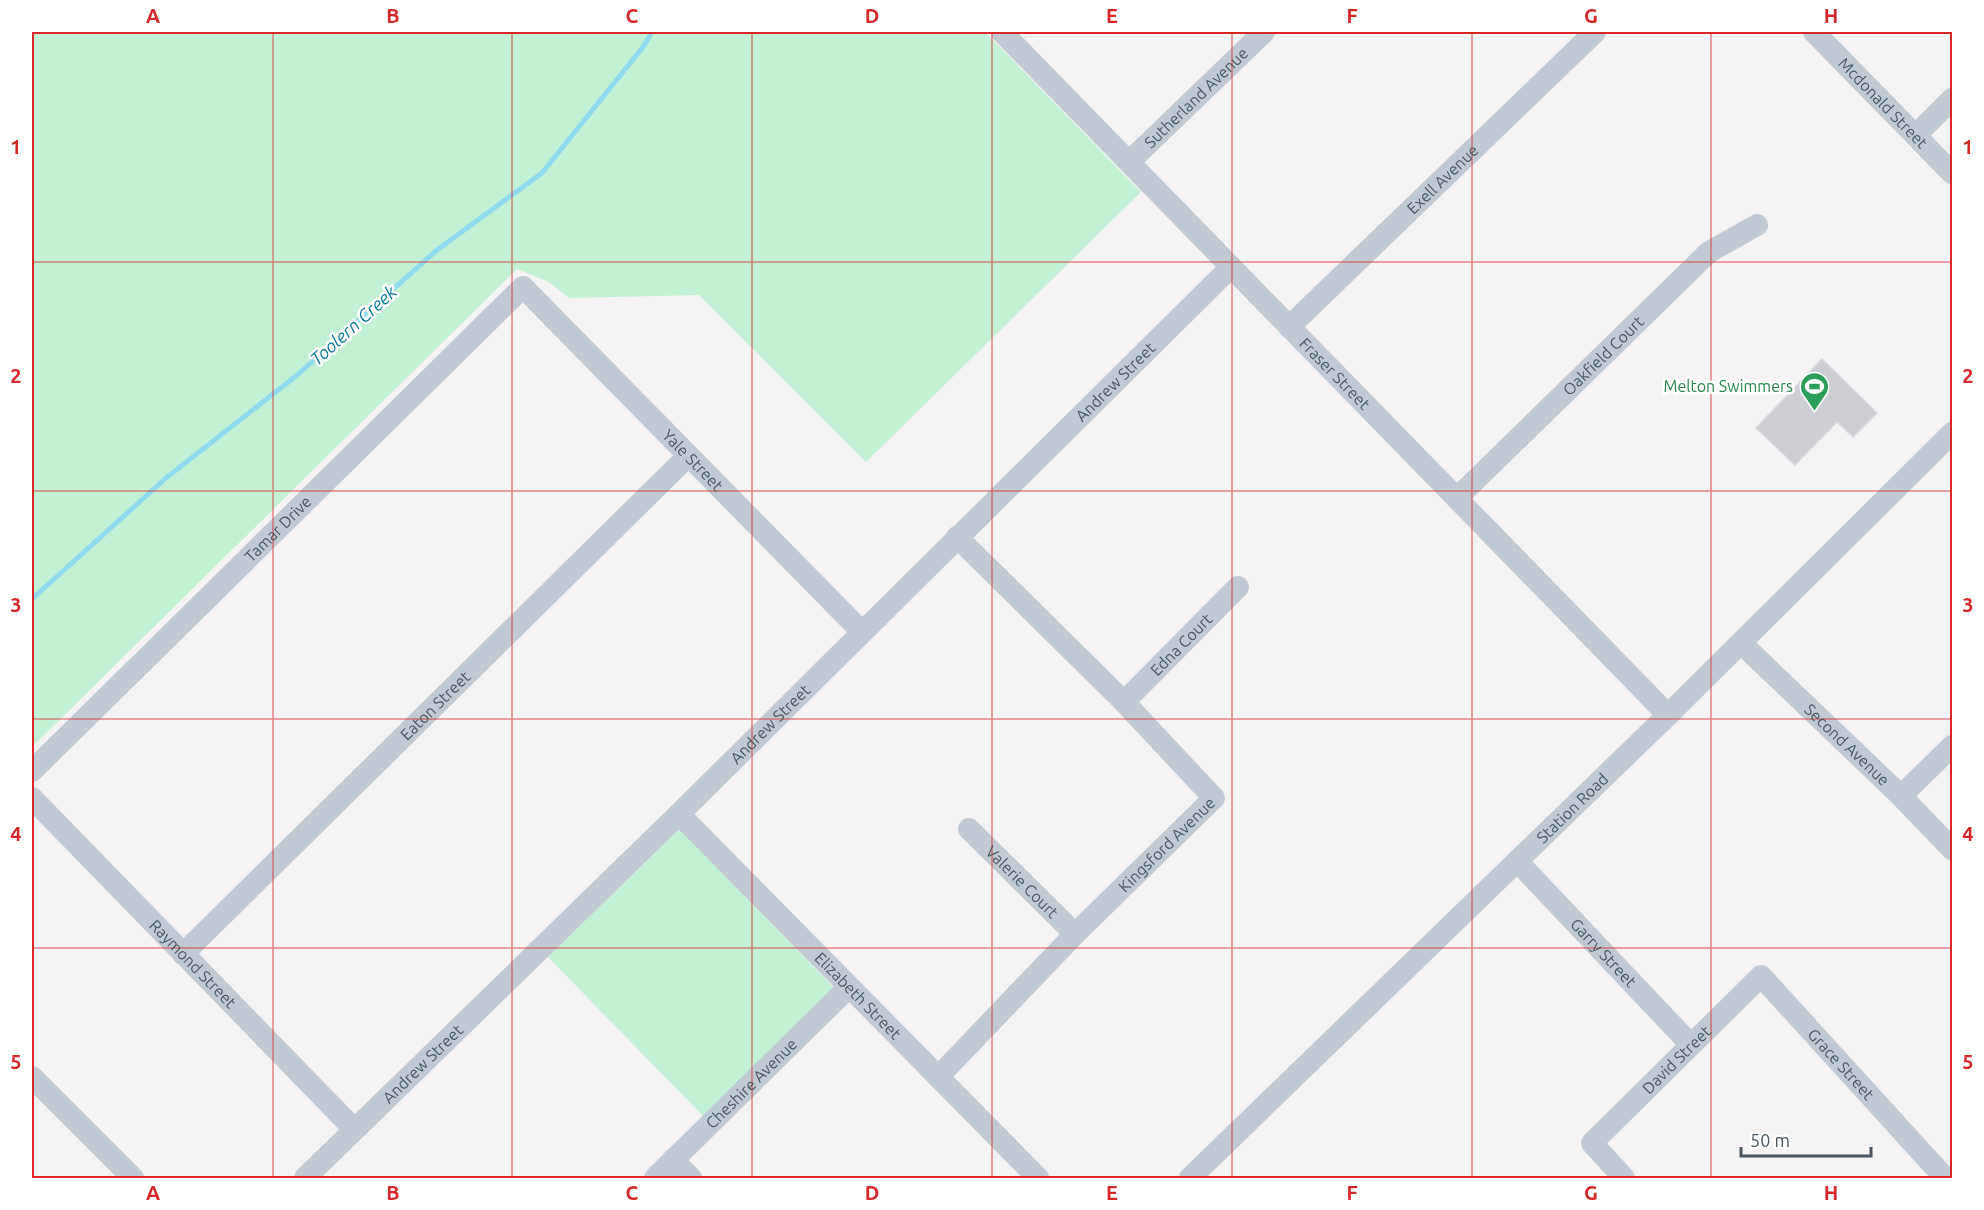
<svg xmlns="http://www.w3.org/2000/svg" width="1984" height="1210" font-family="Ubuntu,sans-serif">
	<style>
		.green { fill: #c3f1d5 }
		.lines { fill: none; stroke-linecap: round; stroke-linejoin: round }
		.stream { stroke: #90daee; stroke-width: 5 }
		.building { fill: #cdcfd5; stroke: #d7d9de; stroke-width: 1.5 }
		.minor { stroke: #c1cad2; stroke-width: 22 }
		.grid { fill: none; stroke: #d62828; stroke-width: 1.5; stroke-opacity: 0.55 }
		.labels { text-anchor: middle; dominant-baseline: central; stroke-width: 5; stroke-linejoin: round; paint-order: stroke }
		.street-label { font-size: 16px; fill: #4a5661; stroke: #fff }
		.leisure-label { font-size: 16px; fill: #27864d; stroke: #fff; text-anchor: end }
		.water-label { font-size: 18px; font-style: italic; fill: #0c7c9b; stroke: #fff }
		.neatline { fill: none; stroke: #d62828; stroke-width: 2 }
		.grid-label { font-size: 20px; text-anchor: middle; font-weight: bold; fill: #d62828 }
	</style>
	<rect width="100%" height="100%" fill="#f5f3f3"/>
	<!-- green -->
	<path class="green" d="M32,32H985L1141,192L866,462L699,295L569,298L549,282L517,269L32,747Z
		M680,829L835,989L703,1116L548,957Z"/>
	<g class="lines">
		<!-- stream -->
		<path class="stream" d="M32,599L166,478L296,376L437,250L542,173L643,47L652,32"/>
	</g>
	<!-- building -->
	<path class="building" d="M1822,359L1877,413L1853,437L1837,422L1795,465L1756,428Z"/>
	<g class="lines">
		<!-- minor -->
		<g class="minor">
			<path id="s1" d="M1002,32L1668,715"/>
			<path id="s2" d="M1814,32L1952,173"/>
			<path d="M1916,135L1952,99"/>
			<path id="s3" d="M1129,162L1264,32"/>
			<path id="s4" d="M1289,327L1595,32"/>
			<path id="s5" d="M1457,498L1709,252L1757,225"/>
			<path id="s6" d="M1741,643L1901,796L1952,849"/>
			<path id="s7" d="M1124,702L1238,587"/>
			<path id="s8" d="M32,771L523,287L861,631"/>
			<path d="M1901,796L1952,746"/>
			<path id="s9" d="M32,798L354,1129"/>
			<path id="s10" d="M679,814L1038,1178"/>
			<path id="s11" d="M969,829L1075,934"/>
			<path id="s12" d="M1517,861L1691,1045"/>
			<path id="s13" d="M183,954L688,456"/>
			<path d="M32,1077L133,1178"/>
			<path id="s14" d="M938,1077L1075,934L1214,798L1124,702L957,537"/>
			<path d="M673,1160L691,1178"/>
			<path id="s15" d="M305,1178L679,814L1231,267"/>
			<path id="s16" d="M655,1178L848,988"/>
			<path id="s17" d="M1190,1178L1668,715L1952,433"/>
			<path id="s18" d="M1624,1178L1592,1143L1761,976L1945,1178"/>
		</g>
	</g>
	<!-- grid -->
	<path class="grid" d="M273,32V1178M512,32V1178M752,32V1178M992,32V1178M1232,32V1178M1472,32V1178M1711,32V1178M32,262H1952M32,491H1952M32,719H1952M32,948H1952"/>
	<!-- icons -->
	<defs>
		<symbol id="stadium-pin" viewBox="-11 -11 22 30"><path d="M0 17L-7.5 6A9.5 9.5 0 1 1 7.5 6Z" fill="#2e9e5b" stroke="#fff"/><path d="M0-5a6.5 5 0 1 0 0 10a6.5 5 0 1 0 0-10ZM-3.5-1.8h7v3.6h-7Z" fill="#fff"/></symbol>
	</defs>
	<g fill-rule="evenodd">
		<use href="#stadium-pin" x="1798" y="370" width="33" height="45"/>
	</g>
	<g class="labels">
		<!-- street labels -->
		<g class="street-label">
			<text stroke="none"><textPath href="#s3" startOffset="93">Sutherland Avenue</textPath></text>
			<text stroke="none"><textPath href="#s2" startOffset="99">Mcdonald Street</textPath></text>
			<text stroke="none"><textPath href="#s4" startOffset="213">Exell Avenue</textPath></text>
			<text stroke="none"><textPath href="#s5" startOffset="204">Oakfield Court</textPath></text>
			<text stroke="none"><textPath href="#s1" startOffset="477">Fraser Street</textPath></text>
			<text stroke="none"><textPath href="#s15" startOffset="1136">Andrew Street</textPath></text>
			<text stroke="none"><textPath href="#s8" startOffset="932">Yale Street</textPath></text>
			<text stroke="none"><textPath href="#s8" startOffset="345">Tamar Drive</textPath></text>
			<text stroke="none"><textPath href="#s7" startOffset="81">Edna Court</textPath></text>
			<text stroke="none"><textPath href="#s13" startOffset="354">Eaton Street</textPath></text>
			<text stroke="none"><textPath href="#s15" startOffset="650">Andrew Street</textPath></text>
			<text stroke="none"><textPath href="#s6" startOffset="147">Second Avenue</textPath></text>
			<text stroke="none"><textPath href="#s17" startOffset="532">Station Road</textPath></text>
			<text stroke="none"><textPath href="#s14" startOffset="326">Kingsford Avenue</textPath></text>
			<text stroke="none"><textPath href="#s11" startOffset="75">Valerie Court</textPath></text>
			<text stroke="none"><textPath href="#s12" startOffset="126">Garry Street</textPath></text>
			<text stroke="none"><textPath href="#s9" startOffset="231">Raymond Street</textPath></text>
			<text stroke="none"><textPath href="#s10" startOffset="255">Elizabeth Street</textPath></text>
			<text stroke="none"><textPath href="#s18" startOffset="166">David Street</textPath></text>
			<text stroke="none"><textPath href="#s15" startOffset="164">Andrew Street</textPath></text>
			<text stroke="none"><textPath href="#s18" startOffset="404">Grace Street</textPath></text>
			<text stroke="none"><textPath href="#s16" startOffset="135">Cheshire Avenue</textPath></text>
		</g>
		<!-- leisure labels -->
		<g class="leisure-label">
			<text x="1793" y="386">Melton Swimmers</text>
		</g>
		<!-- water labels -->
		<g class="water-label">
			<text transform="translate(353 325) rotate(-42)">Toolern Creek</text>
		</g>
	</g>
	<!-- border -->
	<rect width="1984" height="1210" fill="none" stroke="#ffffff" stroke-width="66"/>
	<!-- scale -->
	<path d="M1741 1147v9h130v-9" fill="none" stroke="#4a5661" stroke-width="3"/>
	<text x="1750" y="1147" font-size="18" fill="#4a5661" stroke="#ffffff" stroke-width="4.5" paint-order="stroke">50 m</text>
	<rect x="33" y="33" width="1918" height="1144" class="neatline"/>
	<g class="grid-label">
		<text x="153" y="23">A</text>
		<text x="393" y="23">B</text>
		<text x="632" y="23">C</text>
		<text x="872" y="23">D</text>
		<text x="1112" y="23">E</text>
		<text x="1352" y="23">F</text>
		<text x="1591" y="23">G</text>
		<text x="1831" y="23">H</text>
		<text x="16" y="154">1</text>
		<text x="1968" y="154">1</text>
		<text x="16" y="383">2</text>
		<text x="1968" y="383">2</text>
		<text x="16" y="612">3</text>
		<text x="1968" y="612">3</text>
		<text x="16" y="841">4</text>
		<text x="1968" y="841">4</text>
		<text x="16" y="1069">5</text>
		<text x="1968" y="1069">5</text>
		<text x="153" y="1200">A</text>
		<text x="393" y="1200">B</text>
		<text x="632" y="1200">C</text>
		<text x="872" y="1200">D</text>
		<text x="1112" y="1200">E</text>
		<text x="1352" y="1200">F</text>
		<text x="1591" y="1200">G</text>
		<text x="1831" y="1200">H</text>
	</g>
</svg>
